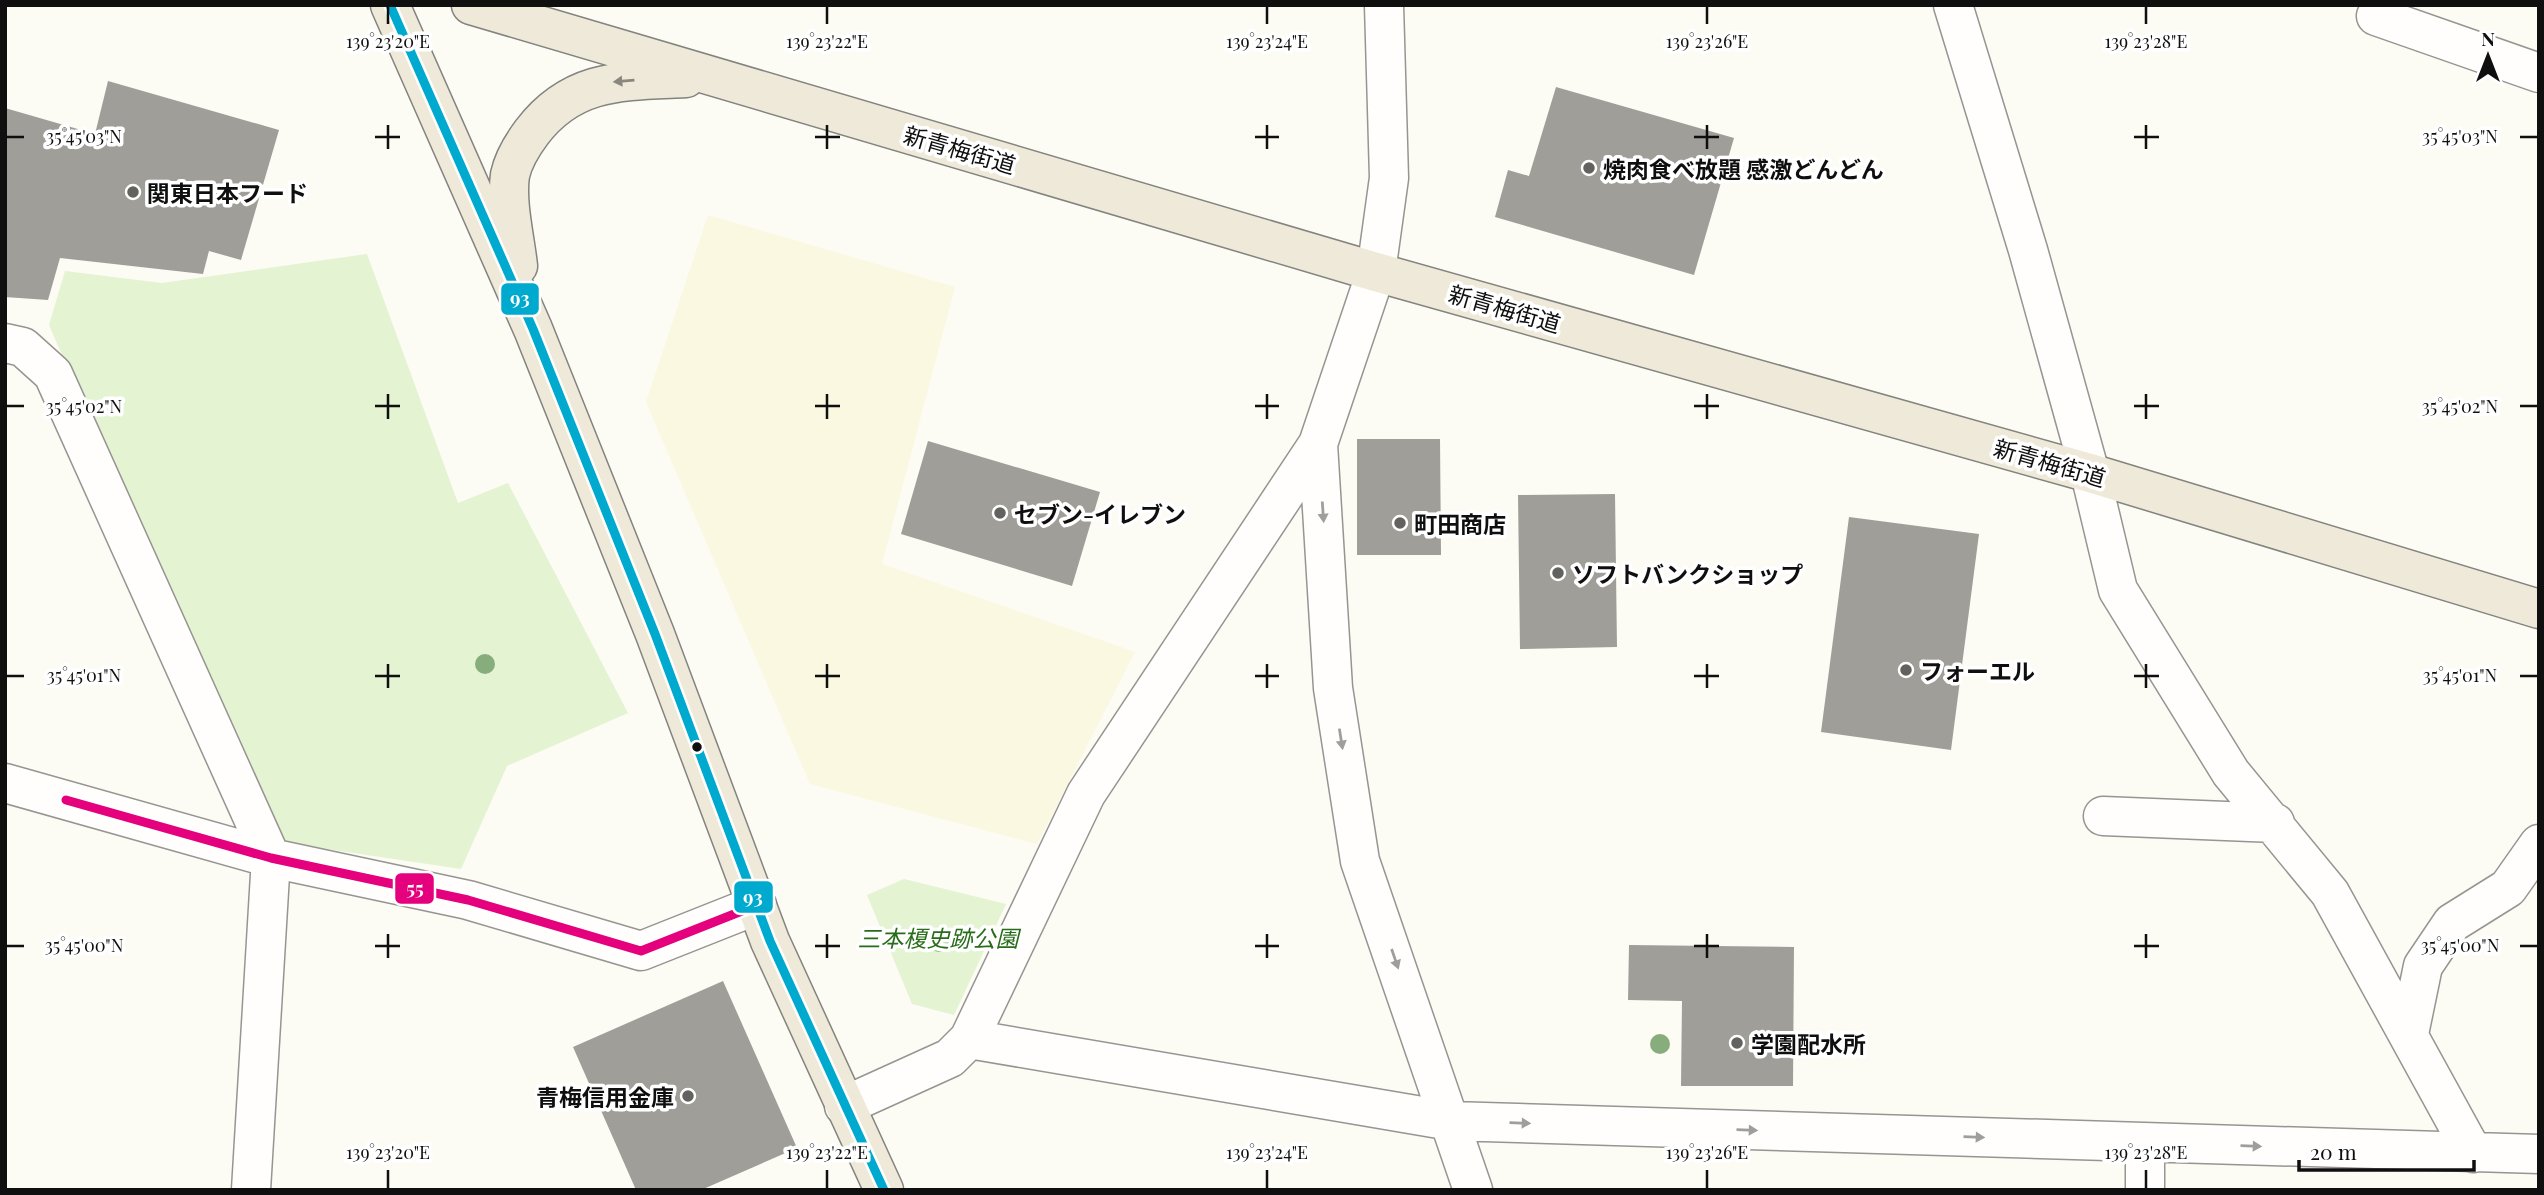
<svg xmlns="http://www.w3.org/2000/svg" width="2544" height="1195" font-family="'Playfair Display','Noto Sans JP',serif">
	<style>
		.farmland { fill: #faf8e0 }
		.green { fill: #e4f3d2 }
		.building { fill: #a09e99 }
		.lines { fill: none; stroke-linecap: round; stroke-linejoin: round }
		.minor-casing { stroke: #969592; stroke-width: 41 }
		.major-casing { stroke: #83837f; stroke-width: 41 }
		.minor { stroke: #fffefd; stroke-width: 38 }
		.major { stroke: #eee9d9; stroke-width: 38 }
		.bus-1-casing { stroke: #fff; stroke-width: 14 }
		.bus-2-casing { stroke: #fff; stroke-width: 14 }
		.bus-1 { stroke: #00a9ce; stroke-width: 9 }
		.bus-2 { stroke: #e5007d; stroke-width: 9 }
		.tree { fill: #87ad7c }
		.oneway { fill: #8a877e }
		.oneway2 { fill: #9f9e9e }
		.ticks { fill: none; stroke: #0f0f0f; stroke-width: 2.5 }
		.poi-dot { fill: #62625f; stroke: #fff; stroke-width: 2.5 }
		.bus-dot { fill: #0f0f0f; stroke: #fff; stroke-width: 2.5 }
		.labels { text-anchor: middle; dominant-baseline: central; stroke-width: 7; stroke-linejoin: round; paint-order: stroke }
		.street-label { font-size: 23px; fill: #0f0f0f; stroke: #fff }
		.poi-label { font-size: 23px; font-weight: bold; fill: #0f0f0f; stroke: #fff; text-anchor: start }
		.park-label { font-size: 23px; font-style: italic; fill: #286d19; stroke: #fff }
		.ticks-label { font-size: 18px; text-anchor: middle; fill: #0f0f0f; stroke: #fff; stroke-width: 7; stroke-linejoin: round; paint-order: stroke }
		.line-badge { stroke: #fff; stroke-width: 2.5 }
		.badge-label { font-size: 19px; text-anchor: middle; font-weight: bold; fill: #fff }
	</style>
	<rect width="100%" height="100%" fill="#fcfbf4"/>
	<!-- farmland -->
	<path class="farmland" d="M708,215L955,287L882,564L1135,652L1037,844L810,784L646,402Z"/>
	<!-- green -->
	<path class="green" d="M367,254L458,503L508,483L628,713L507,766L461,869L286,843L264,822L49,325L65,271L162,283Z
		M904,879L1006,904L954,1015L912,1004L867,895Z"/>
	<!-- building -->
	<path class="building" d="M108,81L279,130L241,260L209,251L203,274L60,258L48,300L5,297V108L95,134Z
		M1556,87L1734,138L1694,275L1495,217L1508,170L1529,176Z
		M1357,439H1440L1441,555H1357Z
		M928,441L1100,492L1072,586L901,534Z
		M1615,494L1617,647L1520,649L1518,495Z
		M1849,517L1979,534L1951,750L1821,732Z
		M1629,945L1794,947L1793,1086H1681L1682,1001L1628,1000Z
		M723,981L797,1148L701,1190H636L573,1047Z"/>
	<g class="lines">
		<defs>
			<path id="minor" d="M1953,5L2028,250L2090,473L2118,590L2231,773L2330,893L2473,1153
				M2376,16L2539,73
				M5,343L23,347L53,374L271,858L251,1190
				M1318,444L1333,688L1360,861L1473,1190
				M5,783L271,858L468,900L641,951L757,905
				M2103,816L2275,823
				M2409,1034L2423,966L2452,923L2508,888L2539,844
				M969,1039L1451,1121L2539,1154
				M844,1106L950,1058L969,1039L1086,794L1318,444L1376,272L1389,178L1384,5
				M2145,1190V1143"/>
			<path id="major" d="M390,5L533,329L655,634L770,941L884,1190
				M471,5L1376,272L2090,473L2539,609
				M518,266C515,238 506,203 510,175C513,161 523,144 532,132C573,78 624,81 686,78"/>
		</defs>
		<!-- minor casing -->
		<use href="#minor" class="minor-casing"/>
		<!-- major casing -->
		<use href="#major" class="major-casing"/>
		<!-- minor -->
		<use href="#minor" class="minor"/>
		<!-- major -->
		<use href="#major" class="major"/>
		<defs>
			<path id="bus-1" d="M390,5L533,329L655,634L770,941L884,1190"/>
			<path id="bus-2" d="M66,800L271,858L468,900L641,951L757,905"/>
		</defs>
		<!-- bus-1 casing -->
		<use href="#bus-1" class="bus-1-casing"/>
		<!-- bus-2 casing -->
		<use href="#bus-2" class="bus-2-casing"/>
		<!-- bus-1 -->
		<use href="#bus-1" class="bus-1"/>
		<!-- bus-2 -->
		<use href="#bus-2" class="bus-2"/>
	</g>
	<!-- trees -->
	<g class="tree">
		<circle cx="485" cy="664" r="10"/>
		<circle cx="939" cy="942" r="10"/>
		<circle cx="1660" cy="1044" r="10"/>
	</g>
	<!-- one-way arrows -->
	<defs><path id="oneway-solid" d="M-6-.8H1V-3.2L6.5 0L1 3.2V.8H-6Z" transform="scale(1.75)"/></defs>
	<use class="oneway" href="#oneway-solid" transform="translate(624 81) rotate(175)"/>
	<g class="oneway2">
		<use href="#oneway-solid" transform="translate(1323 512) rotate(86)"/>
		<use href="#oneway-solid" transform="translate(1341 739) rotate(81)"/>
		<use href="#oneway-solid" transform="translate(1395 959) rotate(71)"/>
		<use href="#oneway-solid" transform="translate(1520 1123) rotate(2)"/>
		<use href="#oneway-solid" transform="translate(1747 1130) rotate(2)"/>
		<use href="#oneway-solid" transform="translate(1974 1137) rotate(2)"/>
		<use href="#oneway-solid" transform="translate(2251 1146) rotate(2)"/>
	</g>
	<!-- ticks -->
	<path class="ticks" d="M388,7V24M827,7V24M1267,7V24M1707,7V24M2146,7V24M388,125V149M827,125V149M1267,125V149M1707,125V149M2146,125V149M7,137H24M375,137H400M815,137H840M1255,137H1279M1694,137H1719M2134,137H2159M2520,137H2537M388,394V419M827,394V419M1267,394V419M1707,394V419M2146,394V419M7,406H24M375,406H400M815,406H840M1255,406H1279M1694,406H1719M2134,406H2159M2520,406H2537M388,664V688M827,664V688M1267,664V688M1707,664V688M2146,664V688M7,676H24M375,676H400M815,676H840M1255,676H1279M1694,676H1719M2134,676H2159M2520,676H2537M388,934V958M827,934V958M1267,934V958M1707,934V958M2146,934V958M7,946H24M375,946H400M815,946H840M1255,946H1279M1694,946H1719M2134,946H2159M2520,946H2537M388,1170V1188M827,1170V1188M1267,1170V1188M1707,1170V1188M2146,1170V1188"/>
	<!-- markers -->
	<g class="poi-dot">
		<circle cx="1589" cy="168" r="7"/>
		<circle cx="133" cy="192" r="7"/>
		<circle cx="1000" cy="513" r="7"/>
		<circle cx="1400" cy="523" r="7"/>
		<circle cx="1558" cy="573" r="7"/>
		<circle cx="1906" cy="670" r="7"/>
		<circle cx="1737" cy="1043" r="7"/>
		<circle cx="688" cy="1096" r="7"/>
	</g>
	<circle class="bus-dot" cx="697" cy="747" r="6"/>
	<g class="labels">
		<!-- street labels -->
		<g class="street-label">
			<text transform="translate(960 149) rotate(16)">新青梅街道</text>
			<text transform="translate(1505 308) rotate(16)">新青梅街道</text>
			<text transform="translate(2050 462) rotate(16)">新青梅街道</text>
		</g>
		<!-- poi labels -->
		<g class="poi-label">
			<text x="1603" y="168">焼肉食べ放題 感激どんどん</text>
			<text x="147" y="192">関東日本フード</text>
			<text x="1014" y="513">セブン-イレブン</text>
			<text x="1414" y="523">町田商店</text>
			<text x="1572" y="573">ソフトバンクショップ</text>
			<text x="1920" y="670">フォーエル</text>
			<text x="1751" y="1043">学園配水所</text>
			<text x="674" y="1096" text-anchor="end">青梅信用金庫</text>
		</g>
		<!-- park labels -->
		<g class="park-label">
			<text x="938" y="937">三本榎史跡公園</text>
		</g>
	</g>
	<g class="ticks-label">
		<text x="388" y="48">139°23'20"E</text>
		<text x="827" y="48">139°23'22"E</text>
		<text x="1267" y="48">139°23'24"E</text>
		<text x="1707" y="48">139°23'26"E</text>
		<text x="2146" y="48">139°23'28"E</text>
		<text x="84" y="143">35°45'03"N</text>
		<text x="2460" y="143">35°45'03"N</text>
		<text x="84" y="413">35°45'02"N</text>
		<text x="2460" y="413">35°45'02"N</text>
		<text x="84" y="682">35°45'01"N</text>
		<text x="2460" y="682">35°45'01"N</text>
		<text x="84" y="952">35°45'00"N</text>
		<text x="2460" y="952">35°45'00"N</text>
		<text x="388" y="1159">139°23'20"E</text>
		<text x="827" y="1159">139°23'22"E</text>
		<text x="1267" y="1159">139°23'24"E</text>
		<text x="1707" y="1159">139°23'26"E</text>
		<text x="2146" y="1159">139°23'28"E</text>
	</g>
	<g class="line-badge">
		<rect x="500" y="282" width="40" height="34" rx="7" fill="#00a9ce"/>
		<rect x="394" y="872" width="41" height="33" rx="7" fill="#e5007d"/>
		<rect x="733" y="880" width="41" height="34" rx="7" fill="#00a9ce"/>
	</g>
	<g class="badge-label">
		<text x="520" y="305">93</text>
		<text x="415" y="895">55</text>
		<text x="753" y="904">93</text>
	</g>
	<!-- border -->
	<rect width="2544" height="1195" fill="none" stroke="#0f0f0f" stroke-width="14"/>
	<!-- north arrow -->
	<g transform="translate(2488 56)" stroke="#ffffff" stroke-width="5" paint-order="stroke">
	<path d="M0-5L12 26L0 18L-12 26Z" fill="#0f0f0f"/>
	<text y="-10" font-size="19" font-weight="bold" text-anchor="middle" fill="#0f0f0f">N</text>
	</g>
	<!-- scale -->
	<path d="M2299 1160v10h175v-10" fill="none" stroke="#0f0f0f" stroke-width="3.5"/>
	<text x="2310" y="1160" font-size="21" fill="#0f0f0f" stroke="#ffffff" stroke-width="5" paint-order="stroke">20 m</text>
</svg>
